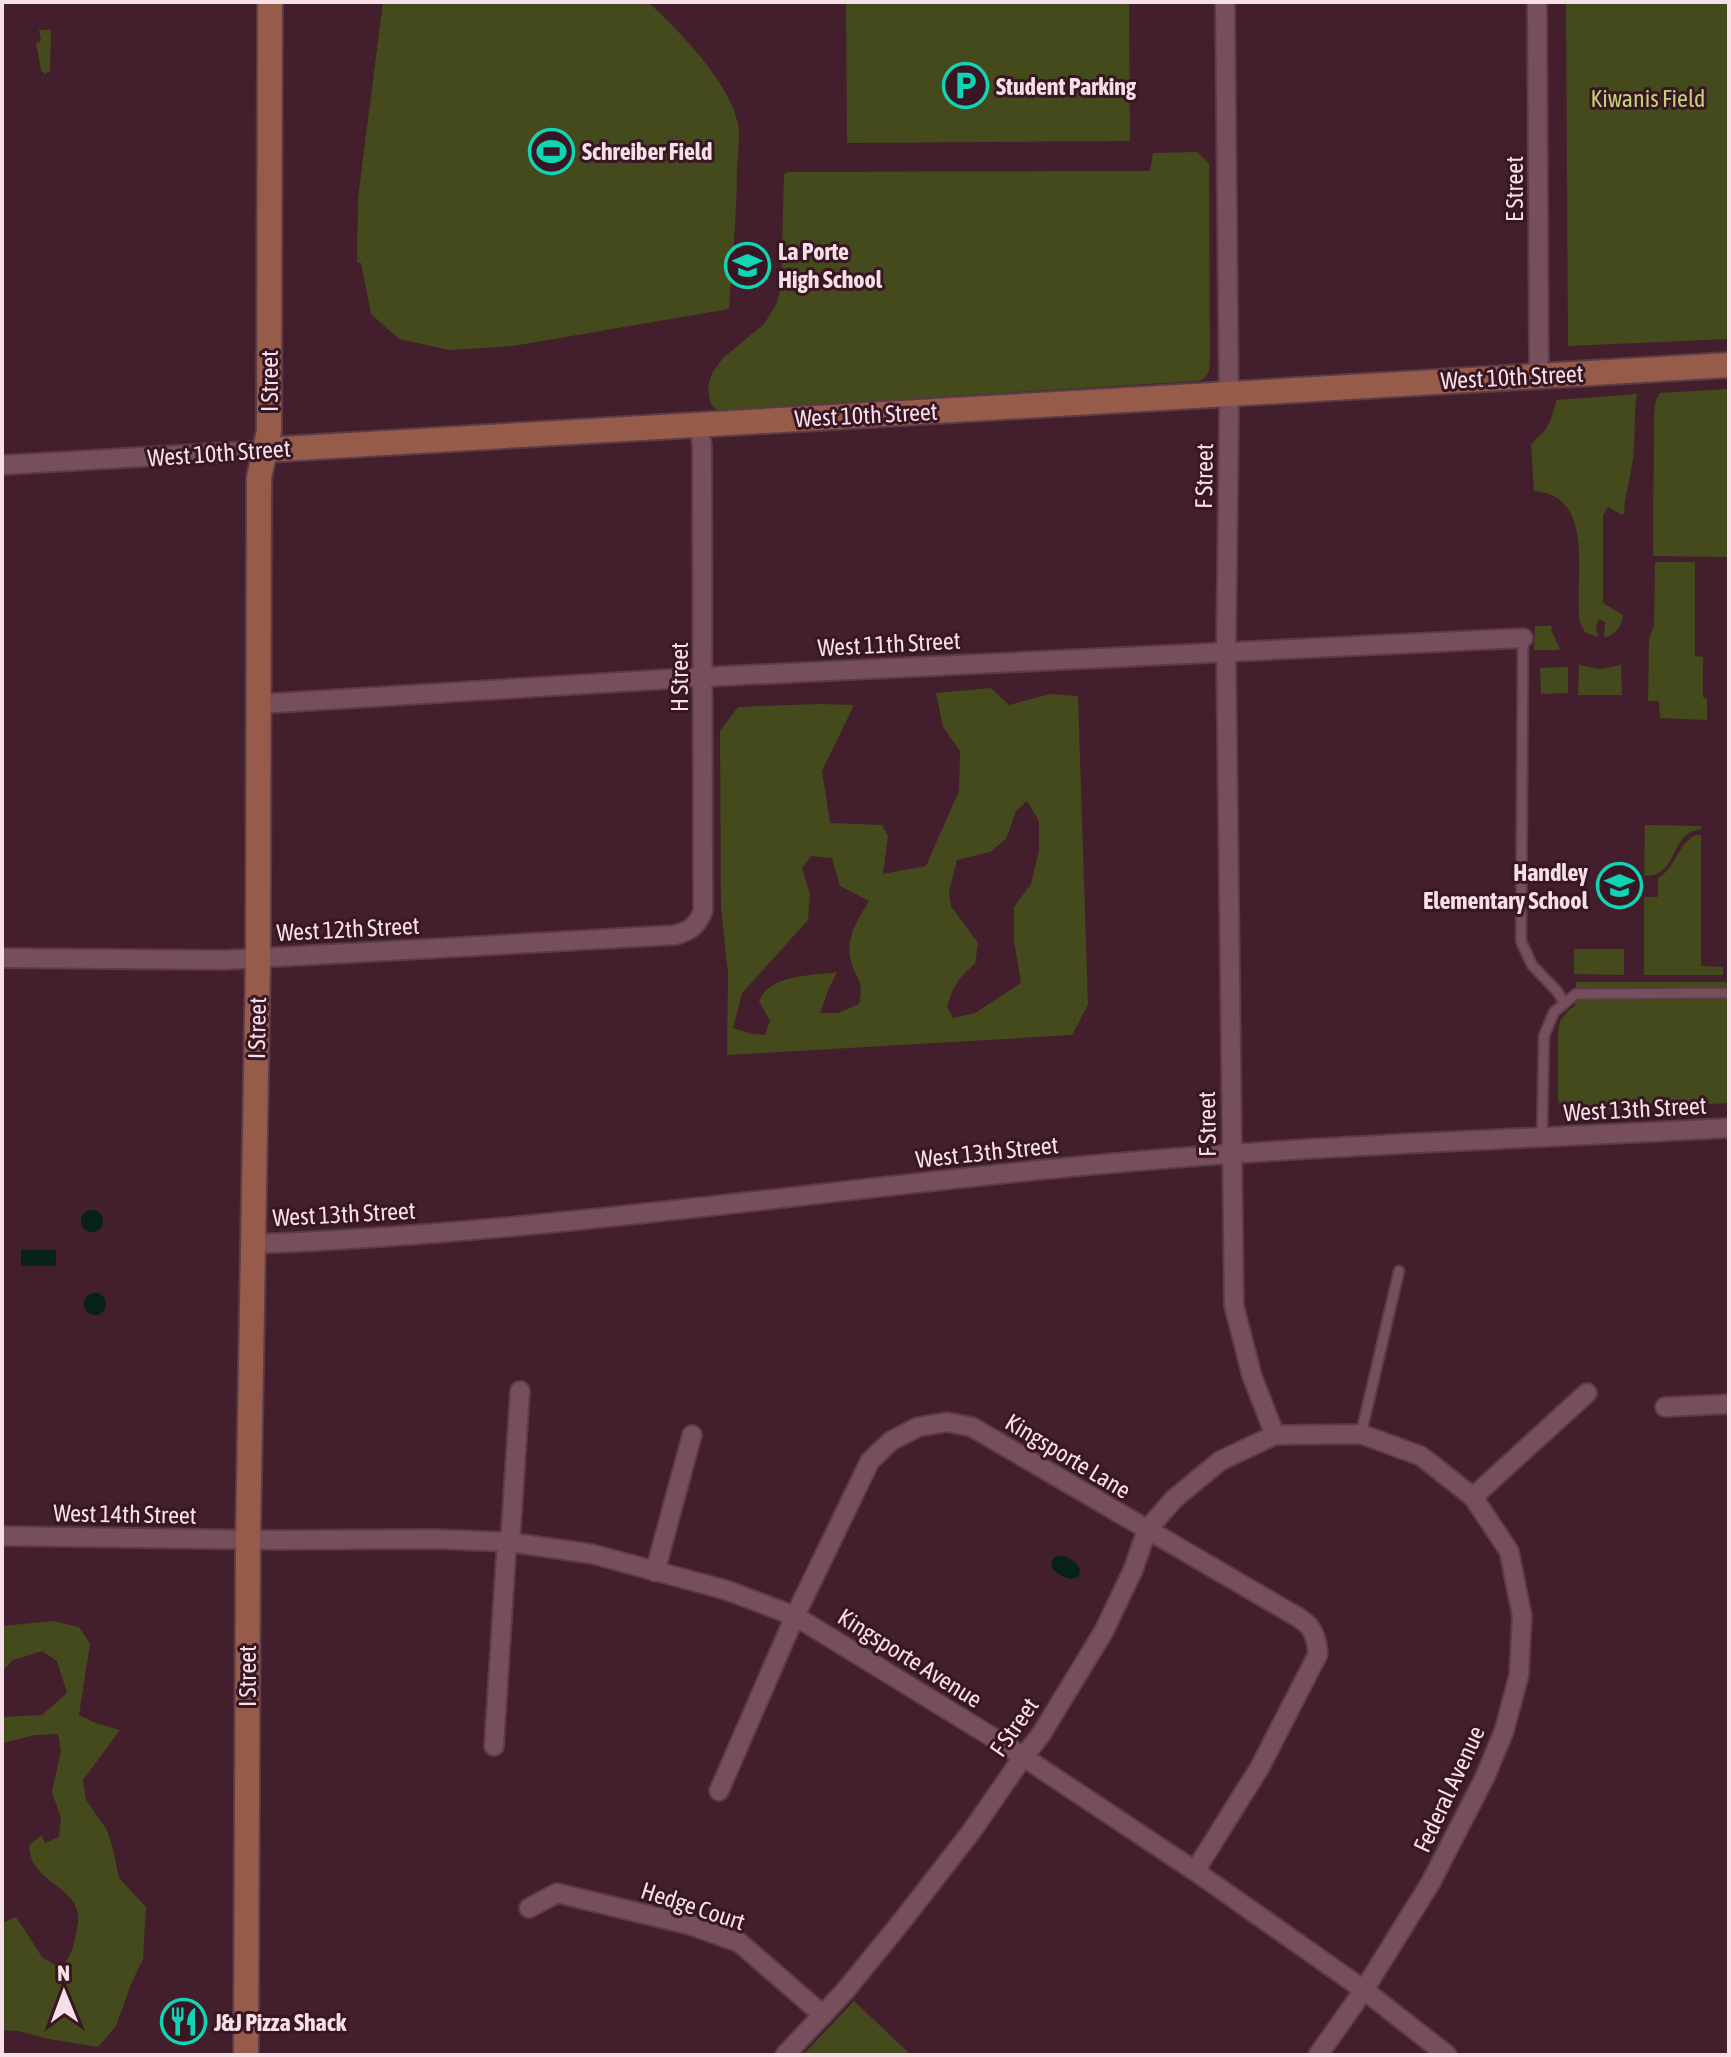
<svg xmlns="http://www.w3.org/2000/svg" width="1731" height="2057" font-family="'Asap Condensed',sans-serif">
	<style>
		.green { fill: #444a1b; fill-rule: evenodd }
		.water { fill: #06201a }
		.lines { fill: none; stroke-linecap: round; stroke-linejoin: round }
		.lane-casing { stroke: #5a3b48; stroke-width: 13 }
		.street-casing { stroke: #5a3b48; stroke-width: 22 }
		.secondary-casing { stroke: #5a3b48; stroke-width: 28 }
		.lane { stroke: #764e5c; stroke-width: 9 }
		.street { stroke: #764e5c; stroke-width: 18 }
		.secondary { stroke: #975c49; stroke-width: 24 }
		.labels { text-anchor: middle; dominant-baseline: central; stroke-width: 6; stroke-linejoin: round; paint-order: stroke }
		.poi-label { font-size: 24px; font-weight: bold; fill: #f7dfe7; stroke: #381624; text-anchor: start }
		.park-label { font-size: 24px; fill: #c3d178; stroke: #381624 }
		.street-label { font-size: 24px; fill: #f7dfe7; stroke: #381624 }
	</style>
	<rect width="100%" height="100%" fill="#431f2d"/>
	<!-- green -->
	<path class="green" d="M383,2H648C679,31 729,81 738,124C740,138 738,154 737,167C737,215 732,262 729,309L513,346L449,350L399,339L371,314L361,263L357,262L358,198Z
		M846,2H1129L1130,141L847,143Z
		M1566,2H1729V339L1568,346Z
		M39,30H51L50,71L45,74L41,70L36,43L41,41Z
		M1197,152L1209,163L1210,361C1209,371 1209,377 1199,381L720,410L715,409L710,402L708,387L712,373L723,358L764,324L777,303L781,286L784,175L787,172L1150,171L1153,153Z
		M1729,389V557L1653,556L1654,413L1656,400L1660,393Z
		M1637,394C1633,415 1636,436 1633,457C1631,476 1625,494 1624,513L1622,515L1608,507L1603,515V603L1623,615C1622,627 1615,634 1604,638L1605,622L1599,619L1596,626L1598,637L1585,632L1580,623C1573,582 1598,495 1534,491L1531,445C1536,437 1544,434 1548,425C1553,417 1553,408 1557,400Z
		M1655,562H1695V656L1703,657V697L1707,699V720L1660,718L1659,701H1648L1649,640L1654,625Z
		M1535,626H1552L1551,630L1560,649L1557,650H1534Z
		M1579,665L1600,669L1621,665L1622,695H1578Z
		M1568,667V693L1541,694L1540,668Z
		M991,688L1009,705L1050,694L1078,696L1088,1005L1072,1035L727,1055L728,973L721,907L720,731L738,707L820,704L854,705L822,771L830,823L882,825L888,836L883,874L926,866L959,791L960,751L943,727L936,693ZM1027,801L1039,821V851L1031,884L1014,907V941L1021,983L975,1013L953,1018L947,1007C953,986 958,978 975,964L978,943L951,906L949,892L957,860L990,852L1006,839L1016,811ZM811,856L832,858L840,886L869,901C858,920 845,937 851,961C857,983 864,978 859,1004L838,1013H820L829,988L837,972C811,976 770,974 759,1001L770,1021L765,1035L752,1034L733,1028L742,993L808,920L810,894L802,868Z
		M1645,825L1701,826V829C1673,832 1677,865 1657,874C1653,876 1648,875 1644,876Z
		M1696,835H1701V966L1723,967V975H1644V897H1658V878C1676,868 1677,844 1696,835Z
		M1574,949H1624V975L1574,974Z
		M1576,982H1729V1103L1563,1112L1558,1100V1033L1560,1021L1569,1010L1575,1006Z
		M53,1621L79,1627L90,1644L79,1715L95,1723L120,1730L83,1780L86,1800L107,1830L113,1849L119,1878L146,1907L143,1959L131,1984L116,2026L98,2047L49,2039L18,2031L2,2030V1923L16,1917L42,1957L61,1968C71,1955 73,1949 76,1933C77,1927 79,1920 78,1914C74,1885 29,1881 29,1845L42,1835L45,1843L59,1837L61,1818L52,1792L61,1751L58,1734L35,1735L3,1743L2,1742V1717L42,1715L67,1693L57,1661L42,1651L13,1660L2,1671V1626Z
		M854,2001L911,2055H803Z"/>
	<!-- water -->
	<path class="water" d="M81 1221a11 11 0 1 1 22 0a11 11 0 1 1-22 0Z
		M21,1250H56V1266H21Z
		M84 1304a11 11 0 1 1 22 0a11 11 0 1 1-22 0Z
		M1056,1556C1064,1554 1077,1561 1080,1569L1079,1576C1070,1583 1061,1575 1053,1570L1051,1562Z"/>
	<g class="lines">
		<defs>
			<path id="lane" d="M1523,638L1521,941L1532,965L1556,990L1565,1003
				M1542,1138L1544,1036L1554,1012L1576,994L1729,993
				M1361,1434L1399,1271"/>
			<path id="street" d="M1225,2L1229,414L1226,651L1234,1306L1252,1376L1275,1435
				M1537,2L1539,376
				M2,465L264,450
				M258,704L703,677L1523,638
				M2,958L224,960L675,935C690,931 697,926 703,911L702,446L699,425
				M252,1244C523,1234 791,1194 1060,1168C1282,1146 1506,1140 1729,1128
				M1665,1407L1729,1404
				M1473,1497L1587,1393
				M2,1536L279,1540L434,1539L508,1542L592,1554L726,1590L795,1616L1010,1748L1195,1871L1364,1990L1447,2055
				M655,1572L692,1435
				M494,1746L506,1555L511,1529L520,1391
				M719,1791L795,1616L870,1461L891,1441L918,1427L947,1422L972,1427L1282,1608C1305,1621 1316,1625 1318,1654L1260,1767L1195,1871
				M529,1908L557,1893L690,1925L740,1943L823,2015
				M785,2055L845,1991L902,1921L971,1832L1023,1757L1040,1736L1104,1631L1133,1570L1147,1530L1174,1499L1220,1461L1275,1435L1361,1434L1421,1456L1473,1497L1509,1551L1522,1616L1519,1675L1504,1731L1485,1777L1431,1882L1364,1990L1318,2055"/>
			<path id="secondary" d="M264,450L1729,365
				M246,2055L248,1539L258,958L259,478L269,431L270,2"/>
		</defs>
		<!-- lane casing -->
		<use href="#lane" class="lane-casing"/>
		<!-- street casing -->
		<use href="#street" class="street-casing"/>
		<!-- secondary casing -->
		<use href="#secondary" class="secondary-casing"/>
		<!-- lane -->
		<use href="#lane" class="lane"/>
		<!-- street -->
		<use href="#street" class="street"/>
		<!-- secondary -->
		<use href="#secondary" class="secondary"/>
	</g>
	<!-- icons -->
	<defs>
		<symbol id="parking-ring" viewBox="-11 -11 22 22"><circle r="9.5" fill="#381624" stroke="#0fd5b4" stroke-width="1.5"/><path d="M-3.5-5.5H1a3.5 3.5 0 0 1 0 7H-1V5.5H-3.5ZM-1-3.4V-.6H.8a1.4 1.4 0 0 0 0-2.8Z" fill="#0fd5b4"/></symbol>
		<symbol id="stadium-ring" viewBox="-11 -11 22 22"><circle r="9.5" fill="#381624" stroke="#0fd5b4" stroke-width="1.5"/><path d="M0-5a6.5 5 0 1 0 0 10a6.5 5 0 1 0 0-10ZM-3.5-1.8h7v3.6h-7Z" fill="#0fd5b4"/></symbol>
		<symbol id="school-ring" viewBox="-11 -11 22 22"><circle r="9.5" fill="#381624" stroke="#0fd5b4" stroke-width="1.5"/><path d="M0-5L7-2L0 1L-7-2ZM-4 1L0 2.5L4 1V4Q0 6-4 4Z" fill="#0fd5b4"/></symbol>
		<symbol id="restaurant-ring" viewBox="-11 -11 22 22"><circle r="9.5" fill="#381624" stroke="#0fd5b4" stroke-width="1.5"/><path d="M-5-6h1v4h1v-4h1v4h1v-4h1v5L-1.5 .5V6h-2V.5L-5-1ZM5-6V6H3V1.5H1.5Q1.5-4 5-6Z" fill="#0fd5b4"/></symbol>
	</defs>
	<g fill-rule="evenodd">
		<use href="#parking-ring" x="940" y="60" width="51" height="51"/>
		<use href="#stadium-ring" x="526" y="126" width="51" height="51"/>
		<use href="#school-ring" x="722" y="240" width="51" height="51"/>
		<use href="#school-ring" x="1594" y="860" width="51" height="51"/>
		<use href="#restaurant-ring" x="158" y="1996" width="51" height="51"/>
	</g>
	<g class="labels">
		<!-- poi labels -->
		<g class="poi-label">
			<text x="996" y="86">Student Parking</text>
			<text x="582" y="151">Schreiber Field</text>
			<text x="778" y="251">La Porte<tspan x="778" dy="28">High School</tspan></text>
			<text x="1588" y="872" text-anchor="end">Handley<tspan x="1588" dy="28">Elementary School</tspan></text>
			<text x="214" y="2022">J&amp;J Pizza Shack</text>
		</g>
		<!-- park labels -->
		<g class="park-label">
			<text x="1648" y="98">Kiwanis Field</text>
		</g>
		<!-- street labels -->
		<g class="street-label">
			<text transform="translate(1514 189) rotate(-90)">E Street</text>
			<text transform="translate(1512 377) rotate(-3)">West 10th Street</text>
			<text transform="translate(269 381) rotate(-90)">I Street</text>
			<text transform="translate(866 415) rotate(-3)">West 10th Street</text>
			<text transform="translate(219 453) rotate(-4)">West 10th Street</text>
			<text transform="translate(1204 476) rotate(-89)">F Street</text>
			<text transform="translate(889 644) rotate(-3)">West 11th Street</text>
			<text transform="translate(679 677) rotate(-90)">H Street</text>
			<text transform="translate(348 929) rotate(-3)">West 12th Street</text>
			<text transform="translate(257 1028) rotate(-89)">I Street</text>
			<text transform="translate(1635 1109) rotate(-3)">West 13th Street</text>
			<text transform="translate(1207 1124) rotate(-91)">F Street</text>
			<text transform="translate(987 1152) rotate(-6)">West 13th Street</text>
			<text transform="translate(344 1214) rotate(-3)">West 13th Street</text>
			<text transform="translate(1068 1456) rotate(31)">Kingsporte Lane</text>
			<text transform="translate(125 1514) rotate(1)">West 14th Street</text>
			<text transform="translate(910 1658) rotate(32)">Kingsporte Avenue</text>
			<text transform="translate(247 1676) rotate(-90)">I Street</text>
			<text transform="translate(1014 1727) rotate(-55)">F Street</text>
			<text transform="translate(1449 1789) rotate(-65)">Federal Avenue</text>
			<text transform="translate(693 1906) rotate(18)">Hedge Court</text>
		</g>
	</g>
	<!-- border -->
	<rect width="1731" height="2057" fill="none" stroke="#f7dfe7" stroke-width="8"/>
	<!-- north arrow -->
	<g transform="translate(64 1993) rotate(359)" stroke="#381624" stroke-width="6" paint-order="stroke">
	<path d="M0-6L14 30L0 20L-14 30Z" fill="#f7dfe7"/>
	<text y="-12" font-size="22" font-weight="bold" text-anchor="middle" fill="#f7dfe7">N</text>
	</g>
</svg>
